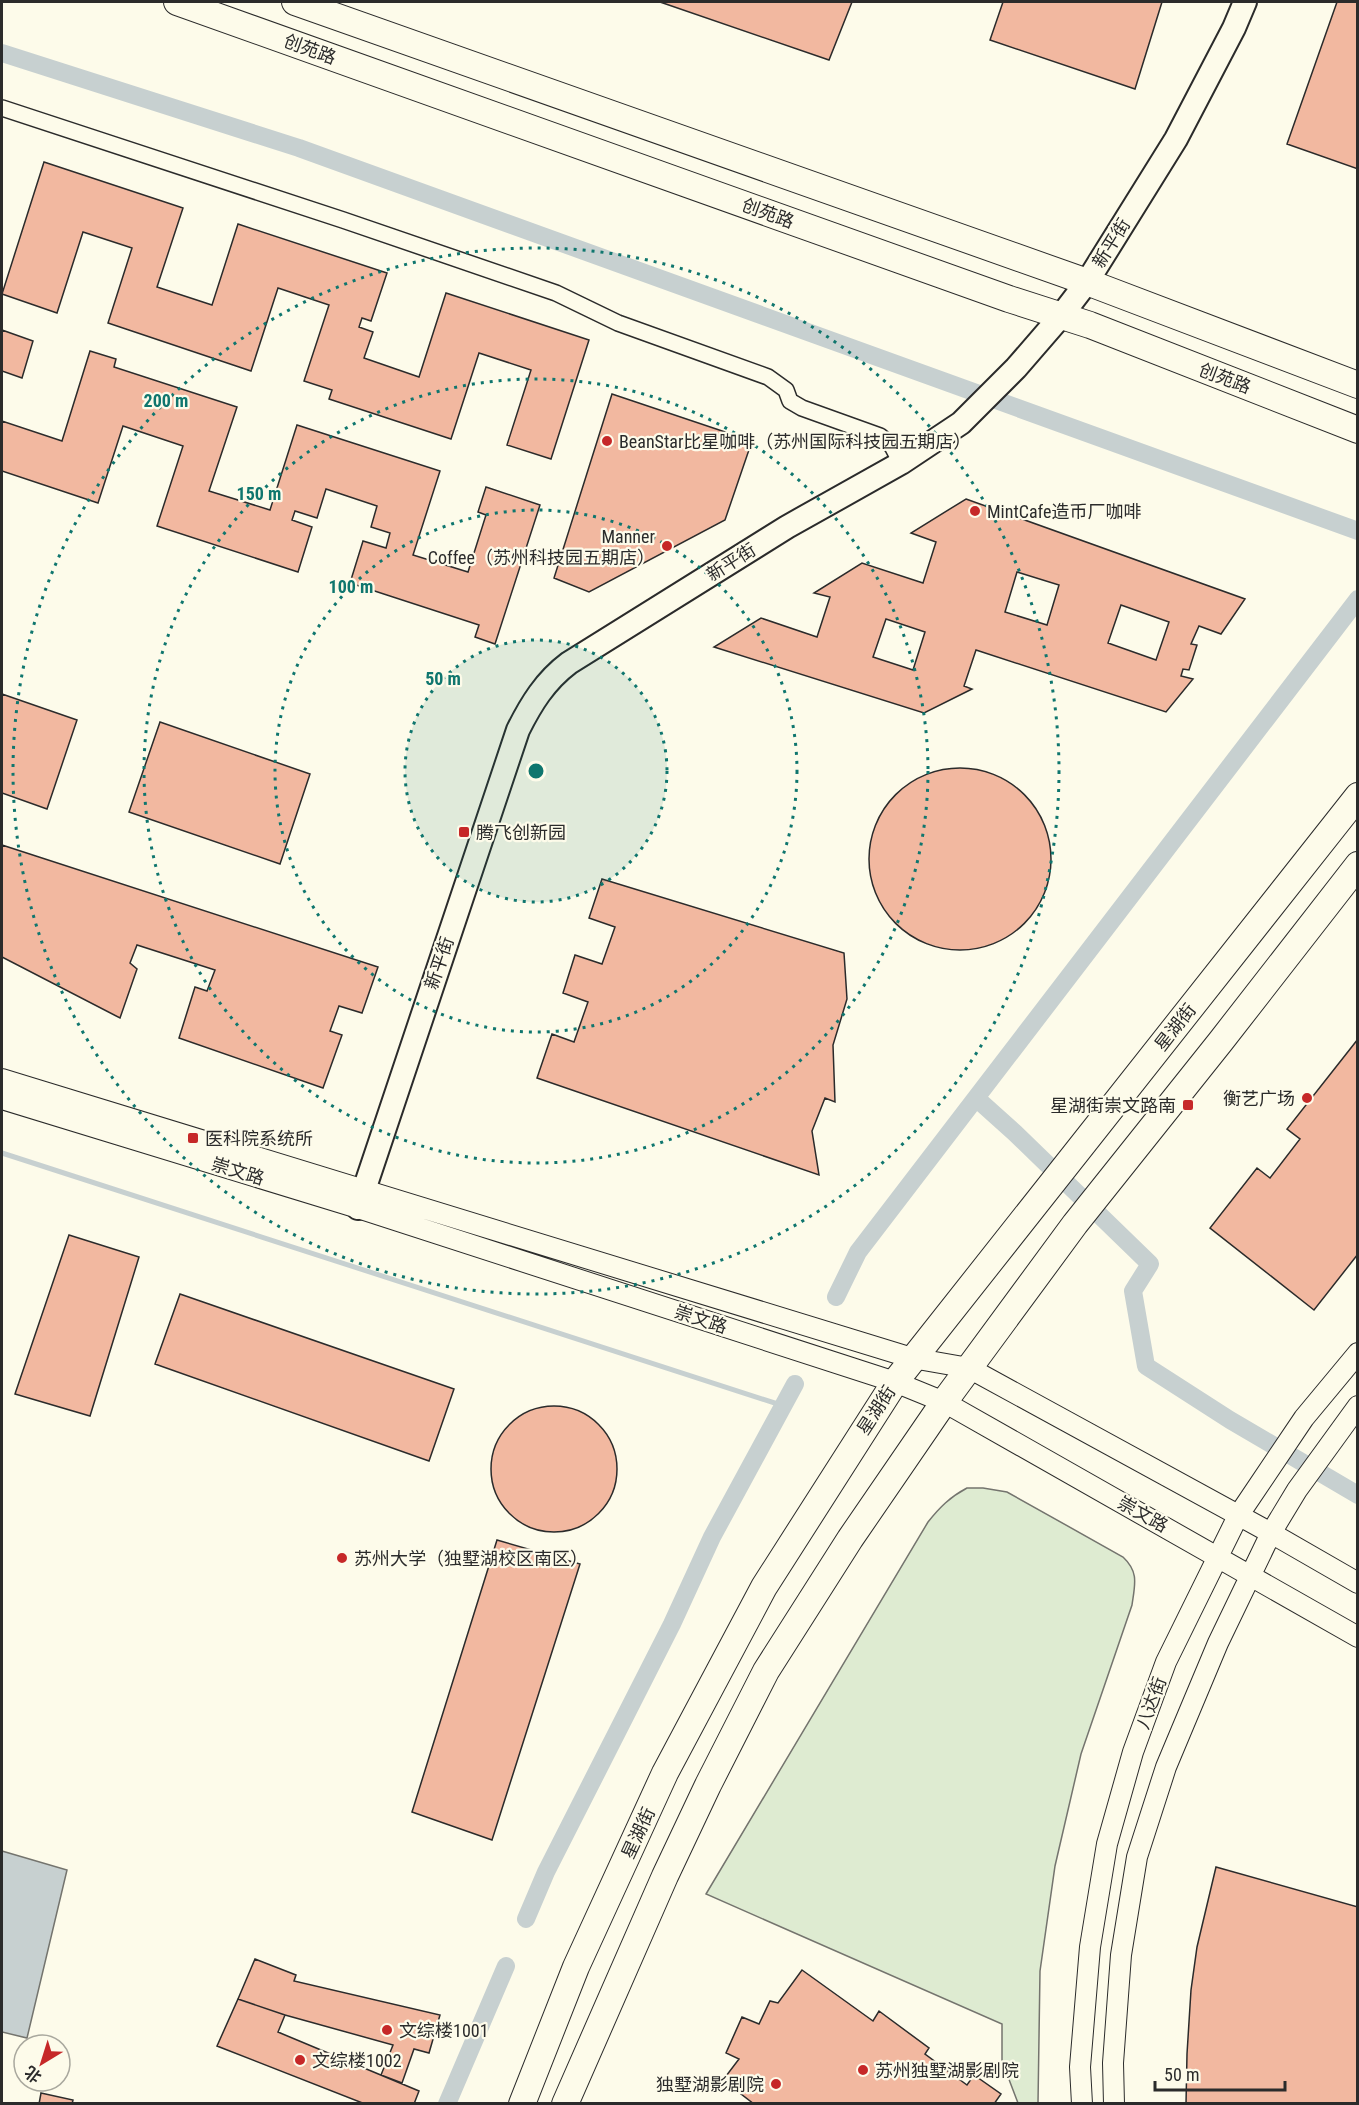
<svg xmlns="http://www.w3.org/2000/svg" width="1359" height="2105" font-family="'Roboto Condensed','Noto Sans SC',sans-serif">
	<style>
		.green { fill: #deebd1; stroke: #74746e; stroke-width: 1.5 }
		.water { fill: #c7d0d0; stroke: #74746e; stroke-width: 1.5 }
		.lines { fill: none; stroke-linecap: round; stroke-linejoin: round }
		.stream { stroke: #c7d0d0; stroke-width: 5 }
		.canal { stroke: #c7d0d0; stroke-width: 18 }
		.building { fill: #f2b8a0; stroke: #2b2b2b; stroke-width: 1.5; fill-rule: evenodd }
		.minor-casing { stroke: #2b2b2b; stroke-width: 18 }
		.tertiary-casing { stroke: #2b2b2b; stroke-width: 22 }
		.secondary-casing { stroke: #2b2b2b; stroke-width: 26 }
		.primary-casing { stroke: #2b2b2b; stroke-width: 28 }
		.minor { stroke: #fdfbea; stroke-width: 15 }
		.tertiary { stroke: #fdfbea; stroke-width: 20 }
		.secondary { stroke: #fdfbea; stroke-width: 22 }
		.primary { stroke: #fdfbea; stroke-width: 26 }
		.ring { fill: none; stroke: #0f766e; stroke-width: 3; stroke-dasharray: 3 6 }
		.poi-dot { fill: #c62828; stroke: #fdfbea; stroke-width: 2 }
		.labels { text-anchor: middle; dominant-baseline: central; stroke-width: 4.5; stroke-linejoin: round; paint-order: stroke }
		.street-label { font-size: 18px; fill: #2b2b2b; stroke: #fdfbea }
		.poi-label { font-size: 18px; fill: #2b2b2b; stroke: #fdfbea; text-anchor: start }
		.centre { fill: #0f766e; stroke: #fdfbea; stroke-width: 3 }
		.ring-label { font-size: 18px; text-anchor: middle; font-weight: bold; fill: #0f766e; stroke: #fdfbea; stroke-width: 4.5; stroke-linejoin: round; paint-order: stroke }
	</style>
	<rect width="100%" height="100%" fill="#fdfbea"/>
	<!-- green -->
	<path class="green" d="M967,1488H983L1007,1492L1123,1557C1139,1572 1135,1584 1132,1605L1081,1754L1055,1866L1040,1971L1038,2103H1018L1002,2061V2024L706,1894L928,1522C940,1507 950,1497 967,1488Z"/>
	<!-- water -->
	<path class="water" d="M2,1851L67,1870L27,2038L2,2032Z"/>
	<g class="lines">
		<!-- stream -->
		<path class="stream" d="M2,1153L784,1406"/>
		<!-- canal -->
		<path class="canal" d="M2,53L299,148L1358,531
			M976,1098L1015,1133L1150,1264L1133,1291L1146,1366L1230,1420L1358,1495
			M836,1297L858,1252L1358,599
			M526,1919L546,1872L672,1624L712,1537L795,1384
			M447,2104L506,1966"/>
	</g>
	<!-- building -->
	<path class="building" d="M660,2H852L829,60Z
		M1003,2H1162L1135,89L990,40Z
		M1337,2H1358V169L1287,144Z
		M44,162L183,208L157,287L212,305L238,224L387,273L371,321L362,318L359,327L373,332L364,358L419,377L446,293L589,340L551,459L507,445L531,370L479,353L451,439L329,399L332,390L304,381L329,305L278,288L251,371L108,323L132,248L83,232L57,313L2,294Z
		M2,330L33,341L22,378L2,371Z
		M90,351L116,359L114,367L237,407L209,491L270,510L297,425L440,471L413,555L468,572L486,515L478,512L486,487L540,505L495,644L475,637L479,625L350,583L363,541L386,548L390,533L371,527L377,506L326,489L317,518L295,511L292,520L312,527L298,572L157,526L183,446L123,426L98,503L2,471V421L62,441Z
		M612,394L752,441L725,520L589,592L554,578Z
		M966,499L1245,599L1221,634L1199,626L1191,644L1197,645L1189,670L1183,669L1181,676L1193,679L1166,712L976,650L964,686L972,689L924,713L714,647L761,618L817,637L830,597L814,593L862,563L923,583L936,542L911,533ZM1017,572L1059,585L1047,625L1005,612ZM1121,605L1169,622L1156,660L1108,643ZM886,619L925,632L913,670L873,657Z
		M2,694L77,720L47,809L2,793Z
		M160,722L310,774L280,864L129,812Z
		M869 859a91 91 0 1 1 182 0a91 91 0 1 1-182 0Z
		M2,845L378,967L362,1013L339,1006L330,1031L342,1035L323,1088L179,1038L195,987L207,991L215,970L137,945L130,963L137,969L120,1018L2,957Z
		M602,879L844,953L847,999L833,1045L835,1102L825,1098L812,1131L819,1175L537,1078L552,1034L574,1042L588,1002L563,993L575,955L602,964L615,927L589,918Z
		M1358,1039V1254L1314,1310L1210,1228L1257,1168L1270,1178L1300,1139L1287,1129Z
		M69,1235L139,1257L90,1416L15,1394Z
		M180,1294L454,1389L429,1461L155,1364Z
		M491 1469a63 63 0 1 1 126 0a63 63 0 1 1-126 0Z
		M497,1540L580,1564L492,1840L412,1812Z
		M1216,1867L1358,1907V2104H1186L1187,2054L1191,1990L1197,1947Z
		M255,1959L296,1975L294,1981L440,2015L429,2053L414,2049L402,2083L381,2075L393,2045L285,2015L238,1999Z
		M802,1970L873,2021L879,2011L929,2048L925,2054L967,2085L974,2075L1001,2094L994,2104H754L723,2080L739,2059L726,2053L742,2017L759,2024L770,2001L778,2003Z
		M238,1999L285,2015L278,2032L419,2091L414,2104H365L217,2046Z
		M41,2093L73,2100L72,2104H39Z"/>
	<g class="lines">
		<defs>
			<path id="minor" d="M2,108L343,220L556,293L618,323L768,377L786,390L790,401L802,408L880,436L892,446L901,463"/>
			<path id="tertiary" d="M2,1079L912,1358L969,1368L1271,1533L1358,1583
				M2,1099L358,1208L895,1382L944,1402L1358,1637
				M1082,2104L1080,2067L1090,1947L1107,1844L1133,1752L1166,1662L1238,1516L1304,1418L1358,1353
				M1114,2104L1113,2063L1121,1955L1137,1857L1166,1767L1218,1643L1271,1533L1297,1490L1358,1406"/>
			<path id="secondary" d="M358,1208L518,730C531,704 545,681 569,663L787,527L901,463L961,423L1016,368L1061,316L1087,282L1176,139L1234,28L1245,2"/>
			<path id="primary" d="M177,2L1009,299L1090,325L1358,430
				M295,2L1087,282L1358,385
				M522,2104L576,1967L665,1773L764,1587L895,1382L1358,796
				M565,2104L665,1876L708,1785L766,1671L850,1539L944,1402L1075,1224L1221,1041L1358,865"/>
		</defs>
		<!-- minor casing -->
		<use href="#minor" class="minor-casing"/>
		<!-- tertiary casing -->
		<use href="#tertiary" class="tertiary-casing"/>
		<!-- secondary casing -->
		<use href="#secondary" class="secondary-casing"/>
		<!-- primary casing -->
		<use href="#primary" class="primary-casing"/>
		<!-- minor -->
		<use href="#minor" class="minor"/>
		<!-- tertiary -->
		<use href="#tertiary" class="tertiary"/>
		<!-- secondary -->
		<use href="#secondary" class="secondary"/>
		<!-- primary -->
		<use href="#primary" class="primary"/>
	</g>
	<!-- distance rings -->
	<circle cx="536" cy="771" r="131" fill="#0f766e" fill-opacity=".12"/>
	<g class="ring">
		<circle cx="536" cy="771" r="131"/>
		<circle cx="536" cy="771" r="261"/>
		<circle cx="536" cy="771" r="392"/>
		<circle cx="536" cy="771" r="523"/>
	</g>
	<!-- markers -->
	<g class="poi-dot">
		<circle cx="607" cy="441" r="6"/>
		<circle cx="975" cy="511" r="6"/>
		<circle cx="667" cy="546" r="6"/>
		<rect x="458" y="826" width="12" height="12" rx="3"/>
		<circle cx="1307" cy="1098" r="6"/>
		<rect x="1182" y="1099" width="12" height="12" rx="3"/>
		<rect x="187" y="1132" width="12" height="12" rx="3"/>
		<circle cx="342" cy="1558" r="6"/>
		<circle cx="387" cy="2030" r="6"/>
		<circle cx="300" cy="2060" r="6"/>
		<circle cx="863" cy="2070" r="6"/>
		<circle cx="776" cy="2084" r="6"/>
	</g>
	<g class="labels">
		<!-- street labels -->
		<g class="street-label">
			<text transform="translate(310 49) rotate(20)">创苑路</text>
			<text transform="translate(768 213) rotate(20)">创苑路</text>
			<text transform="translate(1111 243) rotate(-58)">新平街</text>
			<text transform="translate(1225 378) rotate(21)">创苑路</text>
			<text transform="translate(731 562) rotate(-32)">新平街</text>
			<text transform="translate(439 963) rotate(-71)">新平街</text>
			<text transform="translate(1175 1027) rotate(-52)">星湖街</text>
			<text transform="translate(238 1171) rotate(17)">崇文路</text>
			<text transform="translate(701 1319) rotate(18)">崇文路</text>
			<text transform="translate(876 1410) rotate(-57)">星湖街</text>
			<text transform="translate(1143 1514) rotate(29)">崇文路</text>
			<text transform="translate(1151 1703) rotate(-70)">八达街</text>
			<text transform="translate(638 1833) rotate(-65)">星湖街</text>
		</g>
		<!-- poi labels -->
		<g class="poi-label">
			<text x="619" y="441">BeanStar比星咖啡（苏州国际科技园五期店）</text>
			<text x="987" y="511">MintCafe造币厂咖啡</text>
			<text x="655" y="536" text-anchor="end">Manner<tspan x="655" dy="21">Coffee（苏州科技园五期店）</tspan></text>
			<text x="476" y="832">腾飞创新园</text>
			<text x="1295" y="1098" text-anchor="end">衡艺广场</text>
			<text x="1176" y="1105" text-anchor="end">星湖街崇文路南</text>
			<text x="205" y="1138">医科院系统所</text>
			<text x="354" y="1558">苏州大学（独墅湖校区南区）</text>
			<text x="399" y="2030">文综楼1001</text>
			<text x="312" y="2060">文综楼1002</text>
			<text x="875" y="2070">苏州独墅湖影剧院</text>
			<text x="764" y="2084" text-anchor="end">独墅湖影剧院</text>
		</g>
	</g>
	<circle cx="536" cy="771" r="9" class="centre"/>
	<g class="ring-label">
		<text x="166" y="407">200 m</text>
		<text x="259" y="500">150 m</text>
		<text x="351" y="593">100 m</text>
		<text x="443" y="685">50 m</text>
	</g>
	<!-- border -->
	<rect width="1359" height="2105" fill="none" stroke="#2b2b2b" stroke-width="6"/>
	<!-- north arrow -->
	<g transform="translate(42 2063) rotate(218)"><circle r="28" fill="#fdfbea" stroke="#a9a89e" stroke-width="1.5"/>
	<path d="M0-4.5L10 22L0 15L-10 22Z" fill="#c62828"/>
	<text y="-9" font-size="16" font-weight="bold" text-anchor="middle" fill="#2b2b2b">北</text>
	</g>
	<!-- scale -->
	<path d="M1155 2081v9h130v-9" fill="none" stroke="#2b2b2b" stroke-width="3"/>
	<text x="1164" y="2081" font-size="18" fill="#2b2b2b" stroke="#fdfbea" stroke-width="4.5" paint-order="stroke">50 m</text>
</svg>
